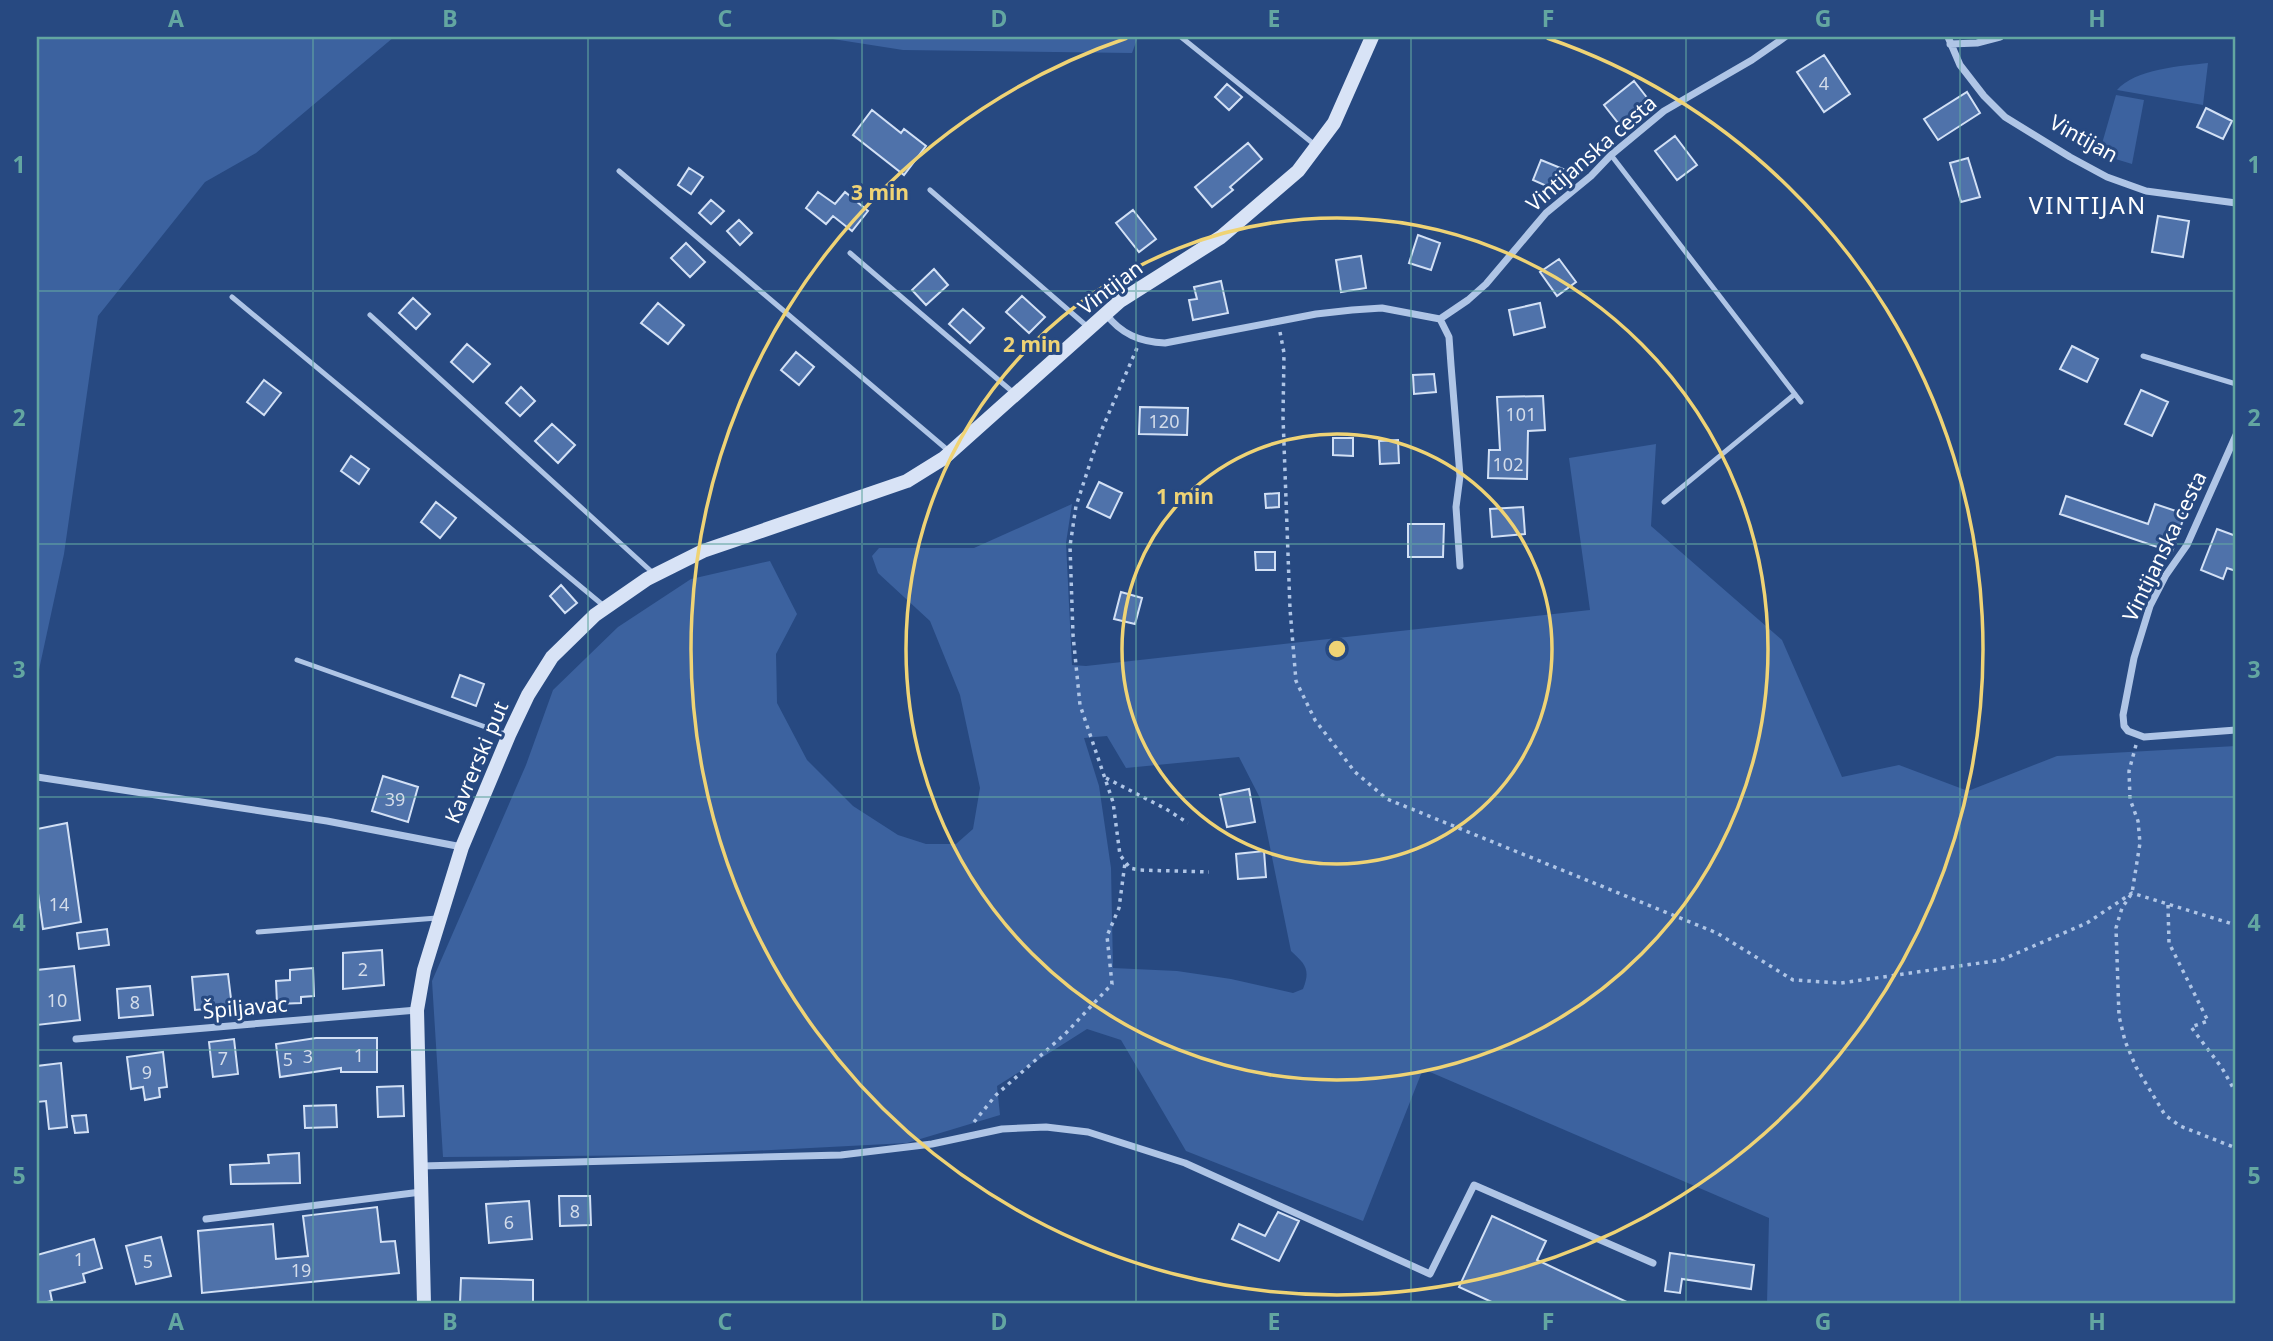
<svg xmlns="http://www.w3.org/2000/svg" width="2273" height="1341" font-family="'Noto Sans',sans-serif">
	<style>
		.green { fill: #3c629f; fill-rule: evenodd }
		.building { fill: #4f72aa; stroke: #d2e0f5; stroke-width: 2 }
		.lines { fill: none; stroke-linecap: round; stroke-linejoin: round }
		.path { stroke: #afc5e6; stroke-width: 3.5; stroke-dasharray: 3.5 5; stroke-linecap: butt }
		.service { stroke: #afc5e6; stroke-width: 5 }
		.minor { stroke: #afc5e6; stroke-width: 7 }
		.secondary { stroke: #d8e3f6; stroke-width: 14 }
		.grid { fill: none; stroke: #63a6a1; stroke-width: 2; stroke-opacity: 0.55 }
		.ring { fill: none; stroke: #efd375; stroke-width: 3.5 }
		.labels { text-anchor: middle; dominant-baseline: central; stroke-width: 6; stroke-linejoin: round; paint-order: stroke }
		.number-label { font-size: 18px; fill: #d3dcea }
		.street-label { font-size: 21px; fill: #fff; stroke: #274981 }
		.quarter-label { font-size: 24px; letter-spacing: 2px; fill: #fff; stroke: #274981 }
		.centre { fill: #efd375; stroke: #274981; stroke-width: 3.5 }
		.ring-label { font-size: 21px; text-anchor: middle; font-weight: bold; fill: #efd375; stroke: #274981; stroke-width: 6; stroke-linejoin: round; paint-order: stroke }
		.neatline { fill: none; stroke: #63a6a1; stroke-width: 2.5 }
		.grid-label { font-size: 23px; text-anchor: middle; font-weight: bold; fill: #63a6a1 }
	</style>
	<rect width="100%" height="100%" fill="#274981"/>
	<!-- green -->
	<path class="green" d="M37,37H394L256,153L205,182L98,316L64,554L37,679Z
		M820,37H1138L1132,53L903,50Z
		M2208,63L2203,105L2117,90C2135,69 2181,66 2208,63Z
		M2116,95L2144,100L2132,164L2099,154Z
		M1656,444L1651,526L1782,640L1842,777L1899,765L1968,791L2057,756L2236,746V1304H1767L1769,1218L1423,1069L1363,1221L1186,1151L1121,1040L1087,1029L997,1086L1000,1115L907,1143L672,1155L443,1157L432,981L526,765L553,690L618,627L691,579L770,561L797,614L776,654L777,703L807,760L853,806L898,835L926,844H956L973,829L980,788L960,695L930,621L878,573L872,556L879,548H974L1072,504L1066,543L1072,665L1086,666L1590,610L1569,458ZM1107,736L1126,768L1239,757L1260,798L1291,951C1305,964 1311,969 1303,989L1293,993L1231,979L1177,971L1113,968L1111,868L1099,786L1084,738Z"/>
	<!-- building -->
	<path class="building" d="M1824,55L1850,94L1824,112L1797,72Z
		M1634,81L1652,104L1622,128L1604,105Z
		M1227,84L1242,97L1229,110L1215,97Z
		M1967,92L1980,113L1938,140L1924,119Z
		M2206,108L2232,121L2223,139L2197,127Z
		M872,110L901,133L904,129L926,146L904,175L853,135Z
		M1675,136L1697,165L1677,180L1655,151Z
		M1248,143L1262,159L1230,187L1233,190L1212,207L1195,187Z
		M1968,158L1980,197L1961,202L1950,163Z
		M1541,160L1568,171L1560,192L1533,180Z
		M689,168L703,177L691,194L678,185Z
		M818,192L835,204L845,192L868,211L852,231L833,216L826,224L806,208Z
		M711,200L724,211L711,224L699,213Z
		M1133,210L1156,239L1139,252L1116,223Z
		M2158,216L2189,221L2183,257L2152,252Z
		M739,220L752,233L740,245L727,231Z
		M1418,235L1440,243L1431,270L1409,263Z
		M686,243L705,262L690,277L671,258Z
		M1361,256L1366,288L1341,292L1336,260Z
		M1559,259L1576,282L1557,296L1540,272Z
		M934,269L948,285L926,305L912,290Z
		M1221,281L1228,313L1193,320L1189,300L1197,299L1194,287Z
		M1022,296L1045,317L1029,333L1006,312Z
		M413,298L430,314L416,329L399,313Z
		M658,303L684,325L668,344L641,323Z
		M1540,303L1545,327L1514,335L1509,310Z
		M963,309L984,328L970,343L949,324Z
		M467,344L490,364L473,382L451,362Z
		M2072,346L2098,359L2087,382L2060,369Z
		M796,352L814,367L799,385L781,370Z
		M1434,374L1436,392L1414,394L1413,375Z
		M264,380L281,393L264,415L247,402Z
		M521,387L535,401L520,416L506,403Z
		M2141,390L2168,402L2152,436L2125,424Z
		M1543,396L1545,430L1528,431L1527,479L1488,478L1489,450H1500L1497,397Z
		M1140,407L1188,408L1187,435L1139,434Z
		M552,424L575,445L558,463L535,441Z
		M1333,438H1353V456L1333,455Z
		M1398,440L1399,463L1380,464L1379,441Z
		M351,456L369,469L359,484L341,471Z
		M1099,482L1122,493L1110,518L1087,507Z
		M1279,493V507L1266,508L1265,494Z
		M2066,496L2148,524L2155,504L2185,514L2172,552L2060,514Z
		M436,502L456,518L440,538L421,522Z
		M1523,507L1525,534L1492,537L1490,509Z
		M1408,524H1444L1443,557H1408Z
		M2217,529L2236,536V571L2227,568L2223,579L2201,570Z
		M1255,552H1275V570H1256Z
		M561,585L577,603L565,613L550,596Z
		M1121,592L1142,598L1135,624L1114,619Z
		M460,675L484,684L476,706L452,697Z
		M383,776L418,787L408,822L372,811Z
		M1249,789L1255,822L1227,827L1220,795Z
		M67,823L81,922L43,929L37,886V829Z
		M1264,851L1266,877L1238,879L1236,854Z
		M107,929L109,945L79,949L77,933Z
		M382,950L384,985L343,989V953Z
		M74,966L80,1020L37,1025V970Z
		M313,968L314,996L301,997V1003L277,1004L276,981L290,980V970Z
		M228,974L232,1007L195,1010L192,977Z
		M150,986L153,1015L119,1018L117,989Z
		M316,1038H377V1072H341V1068L280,1077L276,1044Z
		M234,1039L238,1074L213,1077L209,1042Z
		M163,1052L167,1087L159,1088L160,1097L145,1100L143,1087L131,1089L127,1057Z
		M61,1063L67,1127L49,1129L46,1101L37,1102V1066Z
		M403,1086L404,1116L378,1117L377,1087Z
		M336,1105L337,1127L305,1128L304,1106Z
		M86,1115L88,1132L75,1133L72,1116Z
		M299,1153L300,1183L231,1184L230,1165L269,1163L268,1155Z
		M559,1196H590L591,1225L560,1226Z
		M529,1201L532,1239L489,1243L486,1204Z
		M377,1207L381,1242L395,1241L399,1273L202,1293L198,1231L273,1224L276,1259L308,1256L303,1216Z
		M1278,1212L1299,1221L1279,1261L1232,1239L1239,1224L1265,1236Z
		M1492,1216L1546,1241L1537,1260L1631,1304H1496L1459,1287Z
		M161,1237L171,1276L136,1284L126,1246Z
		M94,1239L102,1268L83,1274L85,1282L50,1291L52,1301L37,1304V1255Z
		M1670,1253L1754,1265L1751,1289L1682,1279L1680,1293L1665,1291Z
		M461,1278L533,1280V1304L460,1303Z"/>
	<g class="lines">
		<!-- path -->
		<path class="path" d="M1280,332L1284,353L1283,417L1290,609L1296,681L1315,720L1355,772L1387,799L1717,933L1793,980L1841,983L2001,960L2087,923L2132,893L2236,925
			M1137,348L1099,436L1076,506L1070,546L1073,635L1080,705L1113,802L1120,855L1130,868L1139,870L1209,872
			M2136,745L2129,771L2130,799L2138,821L2140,843L2132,893L2122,908L2116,928L2119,1016L2125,1041L2136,1067L2165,1115L2180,1126L2236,1148
			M1106,778L1166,809L1188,823
			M2168,905L2169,943L2208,1021L2191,1027L2222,1068L2236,1093
			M974,1122L996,1095L1065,1034L1112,984L1107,936L1119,908L1125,863"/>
		<!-- service -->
		<path class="service" d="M1181,37L1315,145
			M1611,155L1801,402
			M619,171L950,452
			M930,190L1089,328
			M850,253L1015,394
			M232,297L604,606
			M370,315L653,573
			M2143,356L2236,384
			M1664,502L1795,394
			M297,660L508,735
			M258,932L437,918"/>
		<!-- minor -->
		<path class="minor" d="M1948,37L1960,65L1984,96L2005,117L2070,157L2107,177L2146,191L2236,203
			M1950,44L1977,43L2000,37
			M1106,314C1121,334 1140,342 1165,343L1316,314L1352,310L1382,308L1440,319L1449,337L1451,365L1460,476L1456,507L1460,566
			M1440,319L1468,300L1486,284L1546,213L1591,176L1611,155L1664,111L1752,60L1785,37
			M2236,435L2187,545L2166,575L2150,606L2134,658L2123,715L2124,726L2128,731L2144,737L2236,730
			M37,777L327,821L462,847
			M76,1039L417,1010
			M421,1166L841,1155L932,1144L1002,1129L1046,1127L1088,1132L1185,1163L1430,1274L1474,1185L1653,1263
			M206,1219L421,1192"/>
		<!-- secondary -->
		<path class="secondary" d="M424,1304L417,1010L424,970L462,847L509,735L528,695L552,657L595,615L647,579L703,551L907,481L944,458L1120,301L1221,237L1298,171L1334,123L1372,37"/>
	</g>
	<!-- grid -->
	<path class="grid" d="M313,37V1304M588,37V1304M862,37V1304M1136,37V1304M1411,37V1304M1686,37V1304M1960,37V1304M37,291H2236M37,544H2236M37,797H2236M37,1050H2236"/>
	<!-- distance rings -->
	<g class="ring">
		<circle cx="1337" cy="649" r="215"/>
		<circle cx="1337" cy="649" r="431"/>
		<path d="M1547 38A646 646 0 1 1 1127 38"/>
	</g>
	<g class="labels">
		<!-- number labels -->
		<g class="number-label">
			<text x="1824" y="83">4</text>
			<text x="1521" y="414">101</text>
			<text x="1164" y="421">120</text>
			<text x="1508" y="464">102</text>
			<text x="395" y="799">39</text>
			<text x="59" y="904">14</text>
			<text x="363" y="969">2</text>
			<text x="57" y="1000">10</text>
			<text x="135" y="1002">8</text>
			<text x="359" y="1055">1</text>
			<text x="308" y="1056">3</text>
			<text x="223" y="1058">7</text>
			<text x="288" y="1059">5</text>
			<text x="147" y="1072">9</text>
			<text x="575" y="1211">8</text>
			<text x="509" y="1222">6</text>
			<text x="79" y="1259">1</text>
			<text x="148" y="1261">5</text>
			<text x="301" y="1270">19</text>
		</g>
		<!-- street labels -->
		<g class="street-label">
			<text transform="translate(2084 138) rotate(29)">Vintijan</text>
			<text transform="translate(1591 153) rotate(-41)">Vintijanska cesta</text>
			<text transform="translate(1110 287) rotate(-37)">Vintijan</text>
			<text transform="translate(2164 546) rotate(-64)">Vintijanska cesta</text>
			<text transform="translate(476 762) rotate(-67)">Kavrerski put</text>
			<text transform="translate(245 1007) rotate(-5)">Špiljavac</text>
		</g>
		<!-- quarter labels -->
		<g class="quarter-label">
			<text x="2088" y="204">VINTIJAN</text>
		</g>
	</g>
	<circle cx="1337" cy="649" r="10" class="centre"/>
	<g class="ring-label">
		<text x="880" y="200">3 min</text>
		<text x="1032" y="352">2 min</text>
		<text x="1185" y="504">1 min</text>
	</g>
	<!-- border -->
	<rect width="2273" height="1341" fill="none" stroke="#274981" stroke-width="77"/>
	<rect x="38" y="38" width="2196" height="1264" class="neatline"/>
	<g class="grid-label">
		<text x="176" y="27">A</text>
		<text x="450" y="27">B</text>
		<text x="725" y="27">C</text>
		<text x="999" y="27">D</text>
		<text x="1274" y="27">E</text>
		<text x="1548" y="27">F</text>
		<text x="1823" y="27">G</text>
		<text x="2097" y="27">H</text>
		<text x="19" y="173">1</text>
		<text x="2254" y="173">1</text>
		<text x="19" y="426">2</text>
		<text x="2254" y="426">2</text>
		<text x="19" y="678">3</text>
		<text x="2254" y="678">3</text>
		<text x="19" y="931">4</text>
		<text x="2254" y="931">4</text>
		<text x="19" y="1184">5</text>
		<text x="2254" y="1184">5</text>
		<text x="176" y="1330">A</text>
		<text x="450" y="1330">B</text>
		<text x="725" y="1330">C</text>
		<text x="999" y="1330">D</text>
		<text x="1274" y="1330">E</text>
		<text x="1548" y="1330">F</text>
		<text x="1823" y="1330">G</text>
		<text x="2097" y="1330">H</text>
	</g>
</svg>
